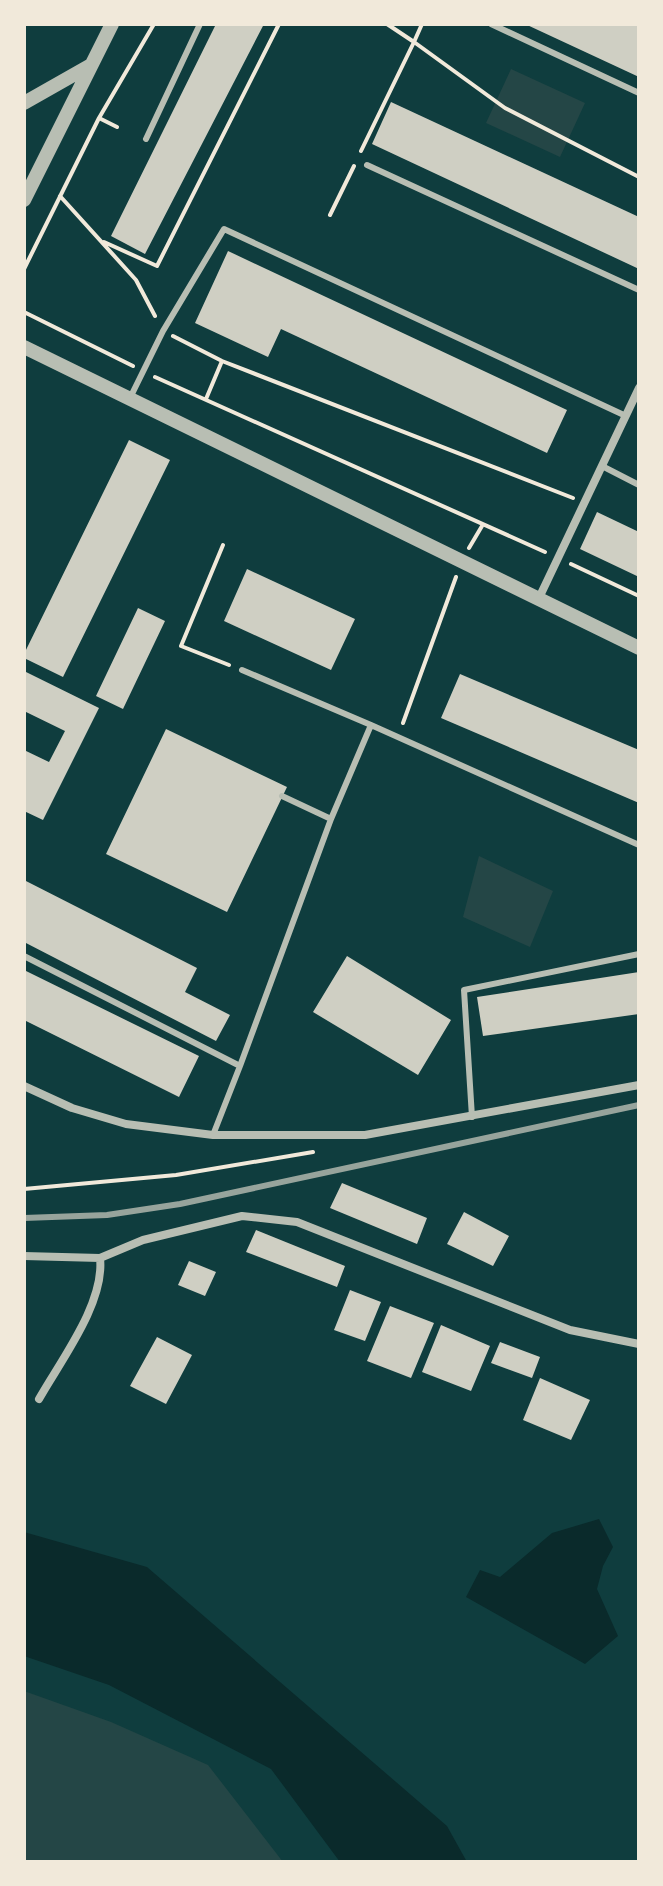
<svg xmlns="http://www.w3.org/2000/svg" width="663" height="1886" font-family="'Times New Roman',serif">
	<style>
		.green { fill: #244646 }
		.water { fill: #0a2a2b }
		.building { fill: #cfcfc3 }
		.lines { fill: none; stroke-linecap: round; stroke-linejoin: round }
		.path { stroke: #f1e9da; stroke-width: 4 }
		.service { stroke: #b8beb3; stroke-width: 6 }
		.minor { stroke: #b8beb3; stroke-width: 8 }
		.tertiary { stroke: #b8beb3; stroke-width: 14 }
		.rail { stroke: #97a49c; stroke-width: 6 }
	</style>
	<rect width="100%" height="100%" fill="#0f3d3e"/>
	<!-- green -->
	<path class="green" d="M511,69L585,103L560,157L486,123Z
		M479,856L553,891L530,947L463,917Z
		M24,1691L111,1722L208,1765L283,1862H24Z"/>
	<!-- water -->
	<path class="water" d="M599,1519L613,1547L603,1566L597,1589L618,1636L585,1664L466,1597L480,1570L500,1577L552,1533Z
		M24,1532L147,1567L447,1826L467,1862H340L271,1769L109,1685L24,1656Z"/>
	<!-- building -->
	<path class="building" d="M216,24H264L145,254L111,236Z
		M525,24L639,26V77Z
		M391,102L639,217V269L372,144Z
		M228,251L567,410L547,453L281,329L268,357L195,323Z
		M129,440L170,460L63,677L24,658V654Z
		M597,512L639,532V577L580,549Z
		M247,569L355,619L331,670L224,621Z
		M138,608L165,621L123,709L96,696Z
		M24,671L99,708L43,820L24,811V750L49,762L65,731L24,711Z
		M460,674L639,750V803L441,718Z
		M166,729L287,787L227,912L106,854Z
		M24,880L197,968L185,992L230,1015L216,1041L24,942Z
		M347,956L451,1020L418,1075L313,1012Z
		M24,970L199,1056L179,1097L24,1020Z
		M639,972V1014L483,1036L477,997Z
		M342,1183L427,1218L417,1244L330,1208Z
		M464,1212L509,1236L493,1266L447,1244Z
		M256,1230L345,1266L337,1287L246,1252Z
		M189,1261L216,1272L205,1296L178,1285Z
		M350,1290L381,1302L365,1341L334,1330Z
		M390,1306L434,1323L411,1378L367,1361Z
		M441,1325L490,1346L471,1391L422,1372Z
		M157,1337L192,1355L166,1404L130,1386Z
		M500,1342L540,1357L532,1378L491,1363Z
		M540,1378L590,1400L571,1440L523,1420Z"/>
	<g class="lines">
		<!-- path -->
		<path class="path" d="M422,24L414,42L505,108L639,177
			M99,118L117,127
			M361,151L414,42L387,24
			M60,196L136,280L155,316
			M330,215L354,166
			M104,242L157,266L279,24
			M24,269L99,118L154,24
			M24,312L133,366
			M173,336L222,361L573,498
			M155,377L545,552
			M206,399L222,361
			M223,545L181,646L229,665
			M469,548L482,526
			M571,564L639,596
			M403,723L456,577
			M24,1189L176,1175L313,1152"/>
		<!-- service -->
		<path class="service" d="M491,24L639,93
			M146,139L200,24
			M367,165L639,290
			M130,398L163,331L224,229L626,416
			M602,466L639,485
			M371,725L639,845
			M282,796L331,819
			M24,956L240,1066L213,1135
			M240,1066L331,819L371,725L242,670
			M472,1117L464,990L639,954"/>
		<!-- minor -->
		<path class="minor" d="M539,598L639,388
			M24,1086L72,1108L126,1124L213,1135H365L639,1085
			M24,1256L100,1258L143,1240L242,1216L297,1222L570,1330L639,1344
			M39,1399C61,1360 105,1303 100,1258"/>
		<!-- tertiary -->
		<path class="tertiary" d="M24,103L91,65
			M24,200L112,24
			M24,347L639,648"/>
		<!-- rail -->
		<path class="rail" d="M24,1218L107,1215L180,1204L639,1105"/>
	</g>
	<!-- border -->
	<rect width="663" height="1886" fill="none" stroke="#f1e9da" stroke-width="52"/>
</svg>
